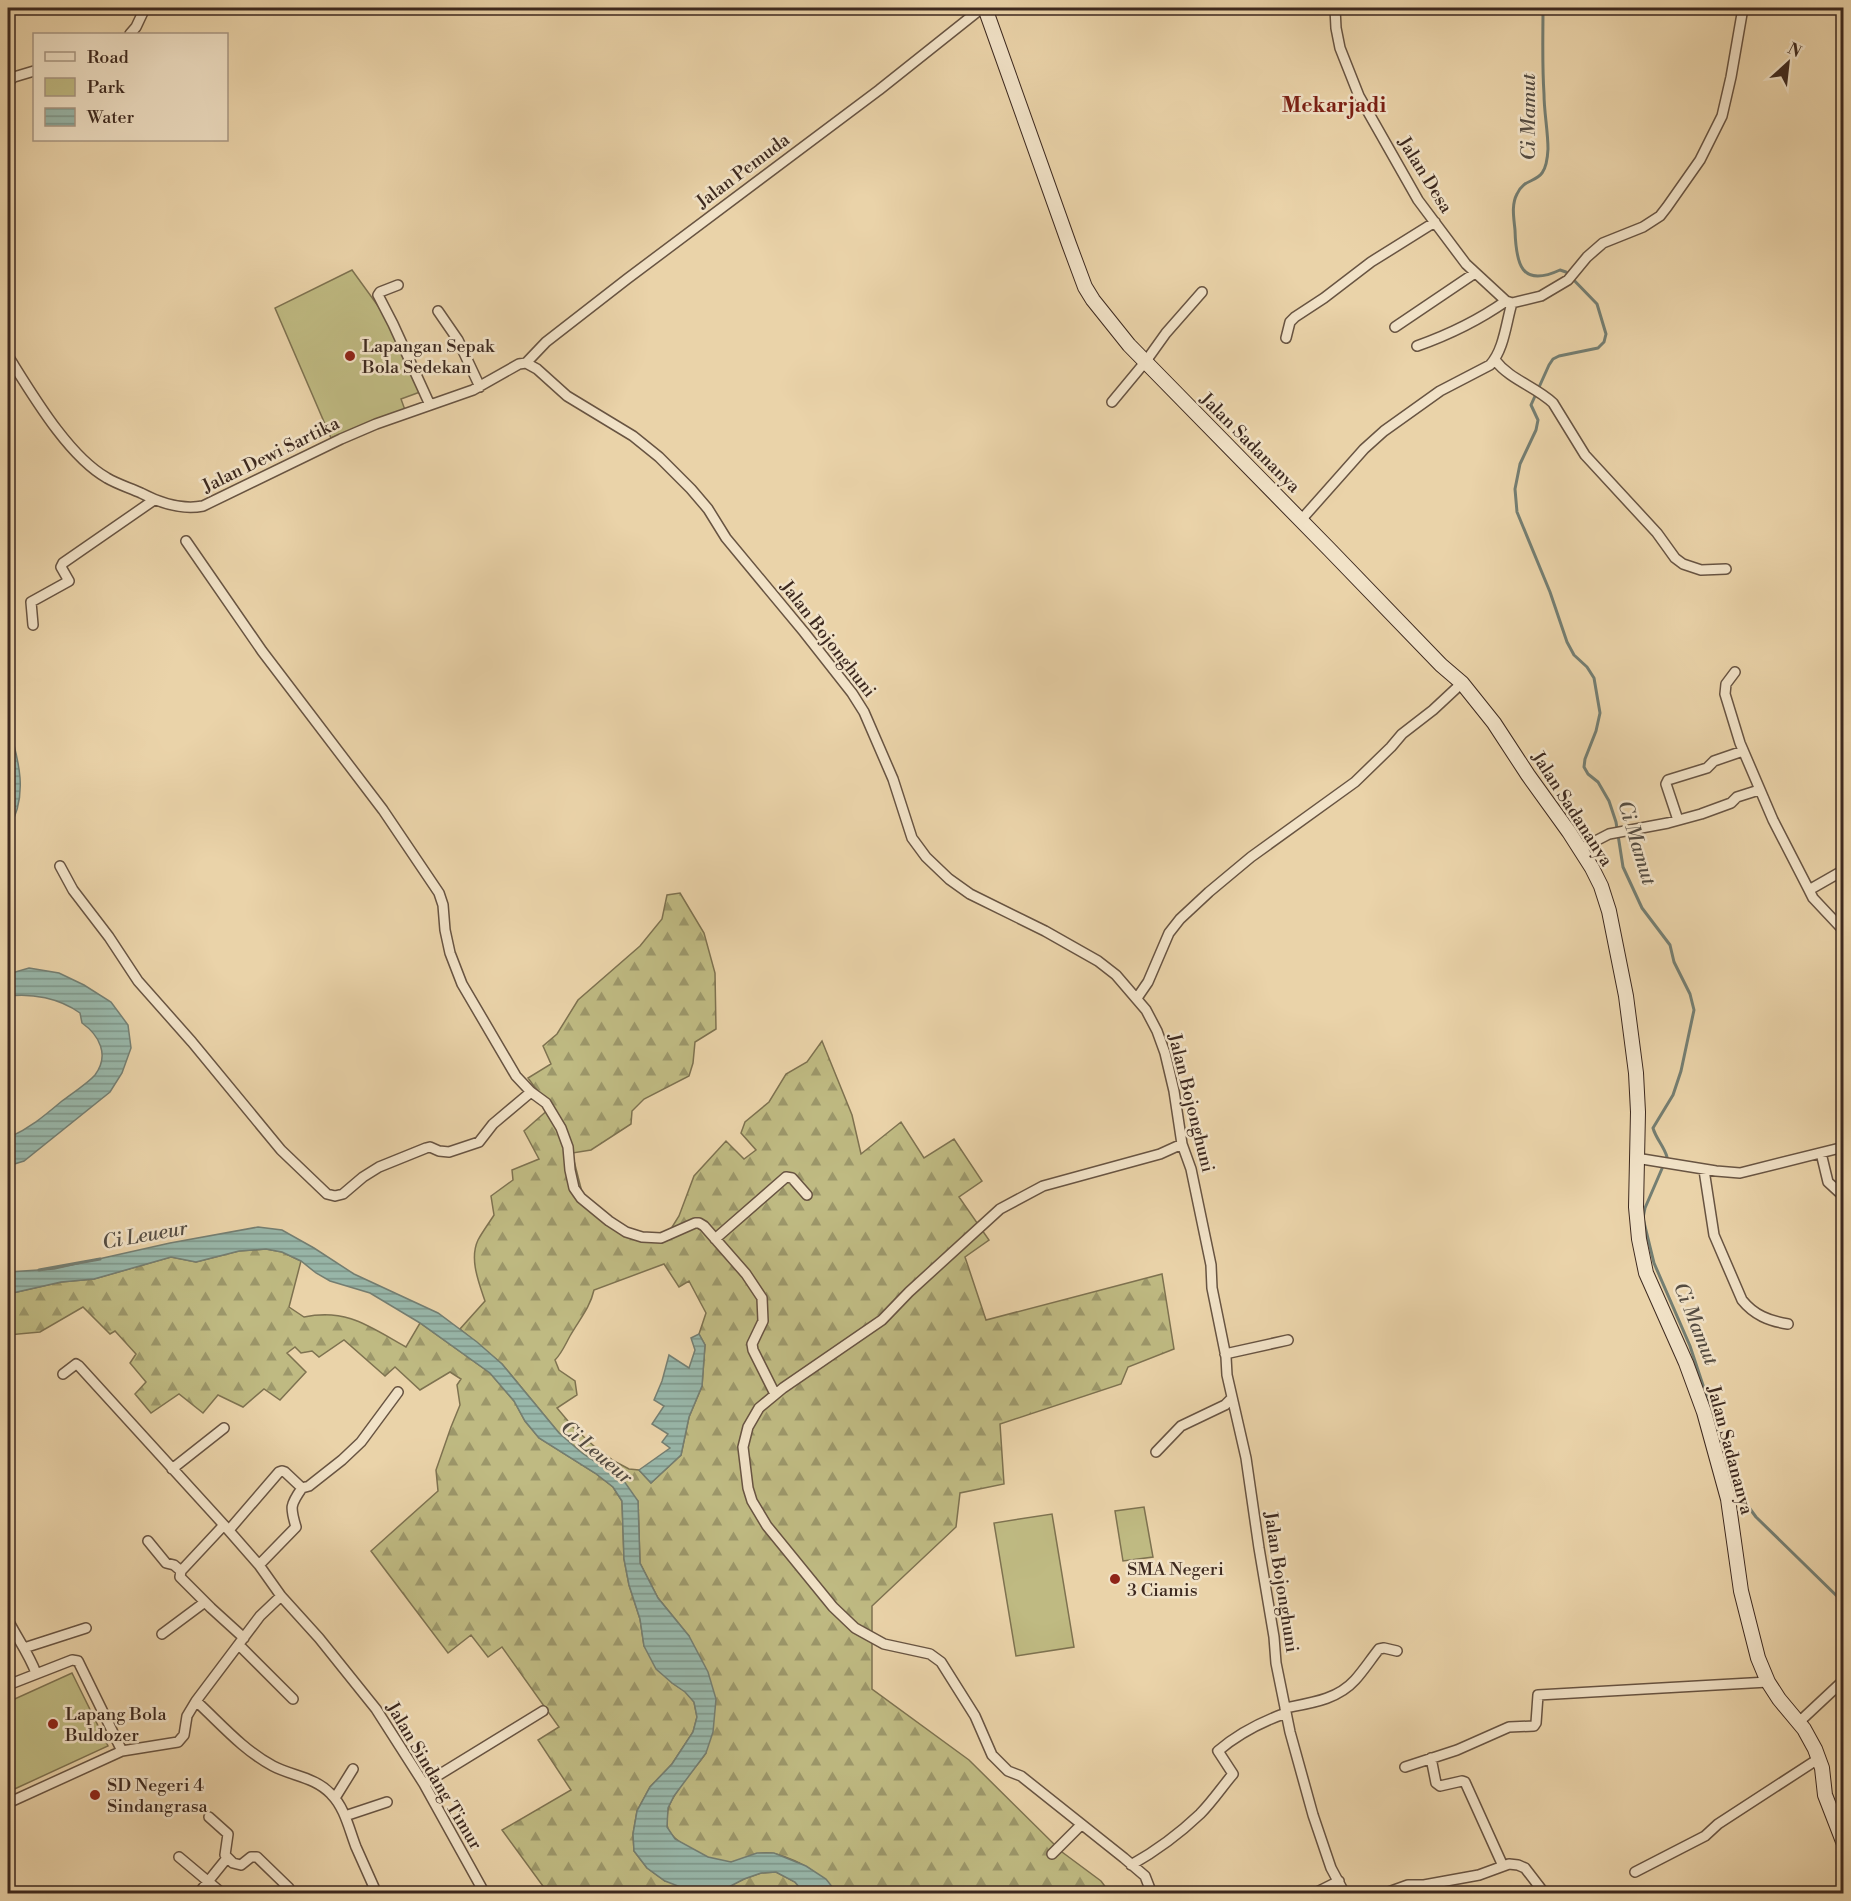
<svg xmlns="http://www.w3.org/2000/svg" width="1851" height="1901" font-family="'Libre Bodoni',serif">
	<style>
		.green { fill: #bfba82; stroke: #7e7250; stroke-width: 1.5 }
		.forest { fill: url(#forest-firs); stroke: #7e7250; stroke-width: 1.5; fill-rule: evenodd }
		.water { fill: url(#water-rules); stroke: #747e72; stroke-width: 1.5 }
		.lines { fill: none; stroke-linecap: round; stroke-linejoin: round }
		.stream { stroke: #747e72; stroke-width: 3 }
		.street-casing { stroke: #685442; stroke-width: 12 }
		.secondary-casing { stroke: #3d291f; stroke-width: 16 }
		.street { stroke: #f1e2c7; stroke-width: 9 }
		.secondary { stroke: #f1e2c7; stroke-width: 14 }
		.poi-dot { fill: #8f2418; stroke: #f1e2c7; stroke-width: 2 }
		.labels { text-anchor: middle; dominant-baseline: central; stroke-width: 5; stroke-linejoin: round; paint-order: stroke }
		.street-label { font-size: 18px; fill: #3d291f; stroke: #f1e2c7 }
		.poi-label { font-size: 18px; fill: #3d291f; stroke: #f1e2c7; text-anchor: start }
		.water-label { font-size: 20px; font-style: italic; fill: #544c42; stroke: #f1e2c7 }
		.quarter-label { font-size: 21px; font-weight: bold; fill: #7a1f14; stroke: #f1e2c7 }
	</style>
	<defs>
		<pattern id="forest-firs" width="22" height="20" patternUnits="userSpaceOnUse" patternTransform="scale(1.5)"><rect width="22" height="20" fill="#bfba82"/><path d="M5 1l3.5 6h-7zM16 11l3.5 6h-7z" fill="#9c976a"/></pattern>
		<pattern id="water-rules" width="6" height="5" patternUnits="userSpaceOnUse" patternTransform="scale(1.5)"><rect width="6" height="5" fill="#98b7aa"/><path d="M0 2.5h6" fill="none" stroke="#7d958a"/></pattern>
	</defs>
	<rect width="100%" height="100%" fill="#ead3a9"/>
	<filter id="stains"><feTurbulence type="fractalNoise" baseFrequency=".00333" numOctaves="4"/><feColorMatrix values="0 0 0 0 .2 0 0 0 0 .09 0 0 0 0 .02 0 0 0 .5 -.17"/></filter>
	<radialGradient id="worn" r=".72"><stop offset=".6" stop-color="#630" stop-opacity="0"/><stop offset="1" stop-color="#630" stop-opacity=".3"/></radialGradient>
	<!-- green -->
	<path class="green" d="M352,270L389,321L420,392L401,399L405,410L331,438L275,308Z
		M1144,1507L1153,1557L1123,1561L1115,1511Z
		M1052,1514L1074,1647L1016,1656L994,1523Z
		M72,1673L108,1746L8,1792V1702Z"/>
	<!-- forest -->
	<path class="forest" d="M680,893L704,933L715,973L716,1029L695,1042L693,1063L689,1076L644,1099L632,1111L631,1124L591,1150L572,1153L586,1208L625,1232L649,1242L664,1240L679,1216L694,1176L726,1141L744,1159L756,1150L741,1133L745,1122L769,1102L786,1074L807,1062L822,1041L852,1115L861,1154L901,1122L924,1158L954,1139L982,1181L959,1197L989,1240L965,1257L986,1320L1162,1274L1174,1349L1128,1367L1121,1384L1000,1424L1004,1484L960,1493L956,1527L872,1606V1689L969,1760L1062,1852L1101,1881L1110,1893H837C821,1874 801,1861 776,1854C757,1849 748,1860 731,1862C715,1864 675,1844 668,1829C666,1823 667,1812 669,1806C676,1788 695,1769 706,1753L689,1636L658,1598L640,1563L638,1501L559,1433L502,1364L460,1329L485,1301C479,1283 469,1259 478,1240C483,1231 489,1223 494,1215L491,1196L513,1180L512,1170L539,1159L524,1131L550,1108L528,1078L551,1064L543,1046L557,1034L578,1000L640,946L662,919L667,895ZM664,1264L679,1287L689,1281L706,1313L699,1334L705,1345L702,1386L689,1417L681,1455L651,1483L639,1470L629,1469L614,1461L595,1447L573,1427L557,1408L577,1395L575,1381L559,1370L555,1360C562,1353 565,1345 570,1336C579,1320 590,1308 594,1290Z
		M266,1249L282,1252L301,1261L289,1307L304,1317C347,1308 370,1327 406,1347L420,1323L490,1373L514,1401L525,1421L539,1438L595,1473L613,1487L622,1501L624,1559L629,1585L640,1619L644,1646L672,1683L685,1691L694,1702L697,1717L693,1732L672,1764L650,1787L637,1811L633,1834L634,1851L647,1868L665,1881L722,1890L744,1879L761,1873L776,1872L795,1882L804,1893H548L502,1830L571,1790L538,1740L559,1727L502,1647L488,1657L471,1635L448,1653L371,1551L438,1491L436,1470L451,1427L460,1405L457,1385L461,1379L450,1372L420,1390L395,1367L385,1376L344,1340L319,1357L312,1351L301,1353L295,1347L287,1353L306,1372L280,1400L264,1389L243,1407L218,1395L203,1413L179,1394L151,1413L135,1394L146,1382L130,1363L136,1354L115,1331L110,1334L83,1307L40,1332L8,1335V1294L61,1282L94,1279L171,1257L196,1262L239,1251Z"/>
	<!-- water -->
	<path class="water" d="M8,724C19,760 29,796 8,830Z
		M29,968L59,973L84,985L111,1002L128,1025L131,1048L122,1073L110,1092L24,1161L8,1166V1138C30,1128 43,1117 62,1101C71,1094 87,1084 95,1075C110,1055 99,1035 82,1023L80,1013C59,998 32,993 8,996V974Z
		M258,1227L282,1230L314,1248L354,1274L438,1313L477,1342L502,1364L559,1433L582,1453L624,1481L638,1501L640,1563L658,1598L689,1636L708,1672L716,1699L713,1732L706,1753L674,1796L668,1808L667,1827L675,1839L708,1857L731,1862L757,1853H774L806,1866L826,1879L837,1893H804L795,1882L776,1872L761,1873L744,1879L723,1890L683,1888L665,1881L647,1868L634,1851L633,1834L637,1811L650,1787L672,1764L693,1732L697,1717L694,1702L685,1692L672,1683L656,1669L644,1646L640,1619L629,1585L624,1559L622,1501L613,1487L595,1473L539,1438L525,1421L514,1401L490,1373L420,1323L370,1293L330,1281L316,1273L301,1261L282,1252L266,1249L239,1251L196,1262L171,1257L94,1279L61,1282L8,1294V1272L54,1269L170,1243Z
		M699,1334L705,1345L702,1386L689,1417L681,1455L651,1483L639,1470L670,1448L662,1442L668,1434L652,1424L664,1406L654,1400L662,1381L669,1355L689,1368L695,1350L691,1338Z"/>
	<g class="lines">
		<!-- stream -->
		<path class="stream" d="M1543,8C1543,36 1542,65 1544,94C1544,112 1548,131 1548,149C1546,190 1527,172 1517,194C1511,205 1514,219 1515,230C1516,264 1521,288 1560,270L1566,272L1597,304L1606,334L1604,342L1598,348L1559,356L1553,359L1549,365L1531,405L1538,420L1536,430L1520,464L1515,489L1517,512L1550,592L1567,642L1574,655L1587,667L1594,678L1600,713L1596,731L1585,759L1584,767L1588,774L1598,782L1609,801L1616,822L1623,867L1642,908L1670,945L1674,962L1690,994L1694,1010L1681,1071L1673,1095L1653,1128C1656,1139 1664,1146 1667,1157L1645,1208L1643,1218L1654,1263L1690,1346L1739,1494L1756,1517L1844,1603
			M39,1270L100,1259"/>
		<defs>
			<path id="street" d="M1335,8L1336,28L1340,48L1359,96L1418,200L1466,264L1506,301L1512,303
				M130,34L136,27L145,8
				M8,82L14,77L34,71
				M398,285L380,292L378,295L393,324L430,405
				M438,311L458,340L480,387
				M1395,327L1475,273
				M1286,338L1290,322L1295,317L1324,298L1371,262L1435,222
				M1417,346C1448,335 1479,320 1506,301
				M8,356C32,394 68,456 107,478C117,484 130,488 141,493C160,503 182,510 203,506L341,439L376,424L473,390L519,364L526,363
				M1495,360C1510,380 1535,386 1553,403L1585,455L1657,533L1675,558L1683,564L1701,570L1726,569
				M526,363L537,369L567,396L633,436L659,457L691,489L708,509L726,538L804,632L852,693L864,712L893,779L912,838L926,857L949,879L970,894L1045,931L1098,961L1116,975L1146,1010L1157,1031L1165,1053L1174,1091L1182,1144L1191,1169L1211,1265L1212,1288L1226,1357L1227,1375L1246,1458L1259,1548L1274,1637L1276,1663L1290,1732L1313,1815L1331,1868L1345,1894
				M526,363L546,342L627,279L879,90L982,8
				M1112,402L1146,361L1166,333L1202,292
				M1301,520L1364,449L1384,431L1440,391L1490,365C1504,350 1506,323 1512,303L1541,296L1568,280L1587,257L1603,243L1643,227L1660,216L1667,207L1700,160L1722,116L1731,77L1743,8
				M186,541L262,651L383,810L439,893L443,905L445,930L450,953L462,984L516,1076L531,1092L546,1103L561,1128L568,1147L570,1170L574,1188L581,1198L609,1221L626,1232L642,1237L661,1238L695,1223H699L704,1226L746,1274L762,1298L763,1321L752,1344L753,1350L775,1394
				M33,625L31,602L69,581L61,567L63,563L154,500
				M1735,672L1726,684L1725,694L1740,743L1773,820L1809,890
				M1678,820L1666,784L1668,780L1707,768L1714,761L1743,751
				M1580,849L1609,834L1668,823L1701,814L1731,803L1737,797L1759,790
				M60,866L73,890L109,937L138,981L192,1042L281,1150L327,1194L335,1196L343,1194L363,1177L379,1167L426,1148L430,1147L439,1151L449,1152L479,1142L493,1124L531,1092
				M1844,870L1809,890L1813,898L1844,931
				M1137,998L1148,982L1169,933L1180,919L1209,892L1251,857L1355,782L1391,747L1402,734L1433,710L1462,683
				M1821,1153L1828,1182L1841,1194L1844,1199
				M1636,1158L1716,1171L1740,1173L1844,1147
				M1704,1170L1714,1235L1742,1300C1754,1315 1769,1321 1788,1324
				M715,1239L786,1177L792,1178L807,1195
				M1225,1354L1288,1340
				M63,1374L76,1364L79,1366L224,1525L181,1571L180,1577L211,1608L244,1638
				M1156,1452L1181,1426L1225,1405L1232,1398
				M172,1469L224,1428
				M224,1525L259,1565L281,1596L319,1638L376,1709L424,1784L485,1894
				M229,1530L279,1472L282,1471L285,1472L302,1488L309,1486L342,1460L361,1442L398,1392
				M148,1541L166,1563L174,1565L181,1571
				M259,1565L296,1527C290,1507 290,1505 302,1488
				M8,1620C17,1638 29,1654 36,1673
				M162,1634L205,1602
				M239,1645L293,1699
				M24,1648L86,1628
				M8,1685L72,1660L78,1661L122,1751
				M196,1701C221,1724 243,1750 273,1766C292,1776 315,1777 331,1794C345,1808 349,1829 356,1847C363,1863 370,1878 377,1894
				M1285,1708C1310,1703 1337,1700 1355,1680C1364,1670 1371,1659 1379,1649L1384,1648L1397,1651
				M1798,1723L1844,1680
				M1431,1758L1436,1783L1440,1786L1462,1781L1465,1782L1503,1866
				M1405,1767L1457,1750L1509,1727L1534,1726L1536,1723L1538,1695L1768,1682
				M424,1784L543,1711
				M335,1798L353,1769
				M8,1803L122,1751L178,1742L184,1735L187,1716L196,1701L260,1616L281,1596
				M345,1816L387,1802
				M209,1817L228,1834L225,1855L233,1863L241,1865L251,1857H257L289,1888
				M1052,1854L1081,1825
				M179,1857L223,1894
				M1131,1865C1156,1851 1179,1834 1200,1814C1212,1802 1222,1787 1233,1774L1218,1751C1239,1733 1261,1722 1286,1713
				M1635,1872L1705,1836L1718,1824L1818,1759
				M149,1893L150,1894
				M198,1894L227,1858
				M1152,1894L1145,1876L1124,1858L1021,1776L1008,1771L992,1755L975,1716L941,1662L930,1654L884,1644L855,1628L833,1607L767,1526L752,1501L748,1488L743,1447L748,1427L759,1408L783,1388L882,1320L909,1292L1000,1209L1043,1186L1160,1154L1182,1144
				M1313,1894L1339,1881
				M1383,1894L1408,1885H1424L1479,1875L1509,1864L1518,1865L1525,1868L1545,1894"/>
			<path id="secondary" d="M985,8L1069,244L1085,287L1093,300L1129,345L1330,550L1441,665L1462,683L1494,723L1528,775L1569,832L1592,868L1601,886L1609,911L1626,996L1636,1073L1638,1112L1636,1207L1639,1239L1646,1273L1686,1363L1704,1412L1728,1499L1741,1591L1758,1658L1768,1682L1779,1699L1804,1729L1815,1749L1822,1768L1825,1795L1844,1844"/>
		</defs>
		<!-- street casing -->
		<use href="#street" class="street-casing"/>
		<!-- secondary casing -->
		<use href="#secondary" class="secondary-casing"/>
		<!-- street -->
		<use href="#street" class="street"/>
		<!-- secondary -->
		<use href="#secondary" class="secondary"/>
	</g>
	<!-- markers -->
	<g class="poi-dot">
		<circle cx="350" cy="356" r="6"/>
		<circle cx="1115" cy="1579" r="6"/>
		<circle cx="53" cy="1724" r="6"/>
		<circle cx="95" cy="1795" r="6"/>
	</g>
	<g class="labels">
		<!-- street labels -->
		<g class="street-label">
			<text transform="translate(743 171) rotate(-37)">Jalan Pemuda</text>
			<text transform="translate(1425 175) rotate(58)">Jalan Desa</text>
			<text transform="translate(1250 443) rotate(45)">Jalan Sadananya</text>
			<text transform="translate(271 455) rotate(-26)">Jalan Dewi Sartika</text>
			<text transform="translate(828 639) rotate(52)">Jalan Bojonghuni</text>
			<text transform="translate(1572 809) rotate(57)">Jalan Sadananya</text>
			<text transform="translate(1191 1103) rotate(76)">Jalan Bojonghuni</text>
			<text transform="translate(1730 1450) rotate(75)">Jalan Sadananya</text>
			<text transform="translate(1281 1582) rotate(81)">Jalan Bojonghuni</text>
			<text transform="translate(434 1776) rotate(59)">Jalan Sindang Timur</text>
		</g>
		<!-- poi labels -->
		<g class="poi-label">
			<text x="362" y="346">Lapangan Sepak<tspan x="362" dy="21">Bola Sedekan</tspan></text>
			<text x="1127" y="1569">SMA Negeri<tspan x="1127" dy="21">3 Ciamis</tspan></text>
			<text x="65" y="1714">Lapang Bola<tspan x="65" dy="21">Buldozer</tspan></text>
			<text x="107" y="1785">SD Negeri 4<tspan x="107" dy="21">Sindangrasa</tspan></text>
		</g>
		<!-- water labels -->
		<g class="water-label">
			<text transform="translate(1529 117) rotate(-90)">Ci Mamut</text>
			<text transform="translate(1636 843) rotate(73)">Ci Mamut</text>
			<text transform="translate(145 1236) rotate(-10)">Ci Leueur</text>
			<text transform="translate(1695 1324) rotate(68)">Ci Mamut</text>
			<text transform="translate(596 1453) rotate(40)">Ci Leueur</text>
		</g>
		<!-- quarter labels -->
		<g class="quarter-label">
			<text x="1334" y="106">Mekarjadi</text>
		</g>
	</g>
	<!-- margin -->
	<rect width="1851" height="1901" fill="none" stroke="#ead3a9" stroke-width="30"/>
	<rect x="9" y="9" width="1833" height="1883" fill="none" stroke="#3d291f" stroke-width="3"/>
	<rect x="15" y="15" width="1821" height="1871" fill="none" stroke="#3d291f" stroke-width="1.5"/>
	<!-- legend -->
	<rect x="33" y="33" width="195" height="108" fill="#f1e2c7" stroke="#a99884" stroke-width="1.5"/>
	<rect x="45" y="52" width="30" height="9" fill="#f1e2c7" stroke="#a99884" stroke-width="1.5"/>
	<text x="87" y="63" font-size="18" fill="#3d291f">Road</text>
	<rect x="45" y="78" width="30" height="18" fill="#bfba82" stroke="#a99884" stroke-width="1.5"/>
	<text x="87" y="93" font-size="18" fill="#3d291f">Park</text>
	<rect x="45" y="108" width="30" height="18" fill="url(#water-rules)" stroke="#a99884" stroke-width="1.5"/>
	<text x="87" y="123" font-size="18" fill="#3d291f">Water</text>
	<!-- north arrow -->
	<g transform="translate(1788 63) rotate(27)" stroke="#f1e2c7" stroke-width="4.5" paint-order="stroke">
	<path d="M0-4.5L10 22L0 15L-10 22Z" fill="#3d291f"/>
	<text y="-9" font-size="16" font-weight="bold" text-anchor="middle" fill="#3d291f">N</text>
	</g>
	<rect width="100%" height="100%" filter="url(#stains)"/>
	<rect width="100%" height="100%" fill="url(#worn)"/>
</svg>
